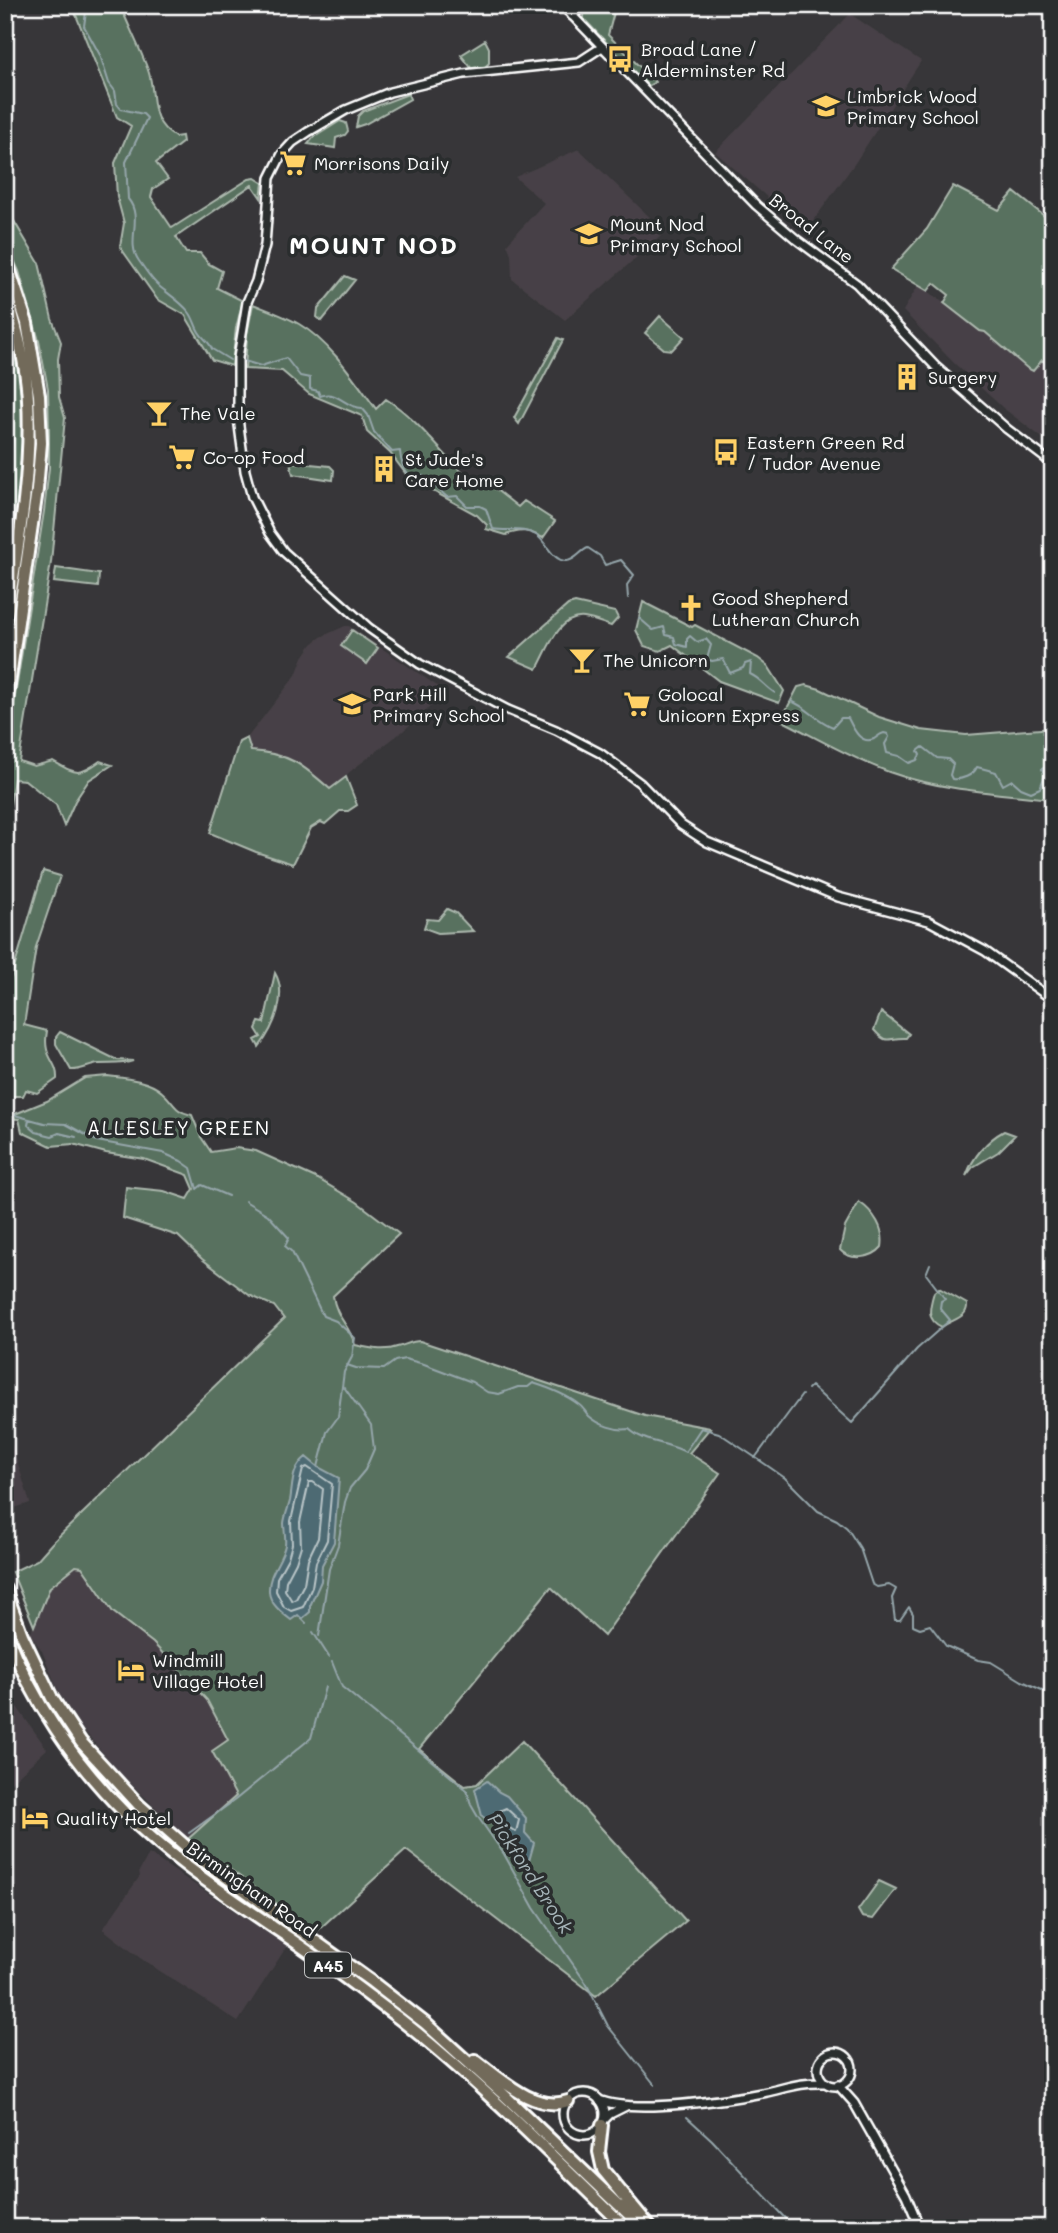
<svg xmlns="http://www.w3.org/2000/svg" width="1058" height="2233" font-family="Mali,sans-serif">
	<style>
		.built { fill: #474146 }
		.green { fill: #59715e; stroke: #acb8ae; stroke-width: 2 }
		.water { fill: #4e6b73; stroke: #95a6ab; stroke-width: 2 }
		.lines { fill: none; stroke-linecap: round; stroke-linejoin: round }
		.shore { stroke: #b8c4c7; stroke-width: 2 }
		.stream { stroke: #95a6ab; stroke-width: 2 }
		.minor-casing { stroke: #fff; stroke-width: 12 }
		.highway-casing { stroke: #fff; stroke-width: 16 }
		.minor { stroke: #2a2d2e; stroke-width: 7 }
		.highway { stroke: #726b5a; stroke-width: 10 }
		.labels { text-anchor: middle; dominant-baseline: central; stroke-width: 7; stroke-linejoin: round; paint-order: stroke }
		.shield { fill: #2a2d2e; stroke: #bfc0c0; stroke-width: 2 }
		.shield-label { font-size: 16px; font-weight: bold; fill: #fff }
		.poi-label { font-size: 18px; fill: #fff; stroke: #2a2d2e; text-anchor: start }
		.street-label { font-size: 18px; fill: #fff; stroke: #2a2d2e }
		.neighbourhood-label { font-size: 19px; letter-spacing: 2px; fill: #fff; stroke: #2a2d2e }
		.water-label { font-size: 19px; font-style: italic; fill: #a6b5b9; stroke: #2a2d2e }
		.district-label { font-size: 24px; font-weight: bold; letter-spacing: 2px; fill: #fff; stroke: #2a2d2e }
	</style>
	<rect width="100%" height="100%" fill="#373639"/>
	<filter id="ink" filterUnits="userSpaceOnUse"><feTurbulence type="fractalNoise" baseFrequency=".0143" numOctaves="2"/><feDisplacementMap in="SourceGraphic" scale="14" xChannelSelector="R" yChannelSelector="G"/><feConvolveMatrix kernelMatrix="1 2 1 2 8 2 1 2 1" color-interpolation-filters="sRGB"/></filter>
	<g filter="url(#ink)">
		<!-- built -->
		<path class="built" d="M850,14L921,61L855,163L806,231L715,152Z
			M579,149L661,228L662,232L661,236L565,320L512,279L511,254L507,244L544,203L515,177Z
			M919,284L980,331L1042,360L1053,368V446L1003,408L954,363L903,311Z
			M345,626H349L443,690L427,710L403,731L352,770L331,789L304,766L270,752L250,751L247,738L296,675L303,657L312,644L321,637Z
			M5,1432L10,1438L30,1503L5,1511Z
			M76,1566L82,1567L113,1612L153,1643L207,1700L228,1740L213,1752L236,1796L188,1839L120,1773L80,1726L59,1693L42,1651L30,1634L50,1587Z
			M7,1693L47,1749L5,1788V1694Z
			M149,1854L287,1946L238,2022L140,1958L103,1929L140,1876L139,1871Z"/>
		<!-- green -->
		<path class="green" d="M72,5H120C129,27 140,48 148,70C157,95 147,120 175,137L182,136L183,142L156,163L168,179L153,189L151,197L172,228L249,179L255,178L263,183L261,198L252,185L176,237L186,253H200L209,264L222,271L217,288L243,301L236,328L232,366L212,360L185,315L157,299L120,247L124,223L117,197L115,163L131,126L117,117Z
			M591,5H616L608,35L655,82L648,86L583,18L584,12Z
			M485,40L489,48V63L485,67L472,69L461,55Z
			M408,94L410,99L365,124L356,127L358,116L363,111Z
			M340,121L346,123L348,131L345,135L336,138L335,148L308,144L313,138Z
			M953,186L999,210L1014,192L1053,223V368L1042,360L1033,371L1027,368L985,332L980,331L944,303L949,295L934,283L928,291L891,269L927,229Z
			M5,206L39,263L52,319L61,342L58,359L59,397L65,418L51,562L19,761L34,766L53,761C76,774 78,777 100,761L112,765L89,780L75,801L64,826L56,805L25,780L14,779L5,837V760L44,511L49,468V434L48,389L39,341L19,271L5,240Z
			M345,276L355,280L322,321L317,317L318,309Z
			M253,304C268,310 285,316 299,324C330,342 355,380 376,409L386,399C418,419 441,453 469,479L480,477L518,507L524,501L555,521L543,538C528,530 521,529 506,535L486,529L487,525L477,515L409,478L390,453L367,432L362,416L309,394L282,371L245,369L247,334Z
			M5,307C9,321 15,335 17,349C34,433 17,518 5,601V506L13,438L5,380Z
			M660,316L684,337L672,350L664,349L645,333Z
			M558,338L563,340L519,424L514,418Z
			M290,462L330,466L334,470L333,480L293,474Z
			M56,568L99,574L98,587L54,582Z
			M643,602L692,627L695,625L758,658L768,666L784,691L779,703L719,681L672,645L660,651L644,646L636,630Z
			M575,603L615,612L618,618L611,626C602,623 593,619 584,618C558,615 547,652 537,669L509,657L568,605Z
			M352,630L378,648L367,664L341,646Z
			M806,685L820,689L879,717L921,730L966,735L1053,728V789L1049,799C997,793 939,790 889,772C851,758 817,738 781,720L798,687Z
			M247,738L251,751C289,753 303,765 330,789L346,777L357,805L348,811H340L325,824L321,822L311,828L293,864L256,852L210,833L239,742Z
			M43,871L60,876L36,947L24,1025L47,1031C42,1059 58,1060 57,1079L37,1093L26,1090L23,1096H5V999Z
			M447,909L456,913L473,931L438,933L424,928L427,919L438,920Z
			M275,973C288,995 274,1028 259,1047L255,1040L261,1037L256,1029L259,1022L264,1023Z
			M881,1012L909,1034L906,1038C887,1037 888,1046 874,1030Z
			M60,1032L117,1060L133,1061C121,1065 111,1063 99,1064C89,1065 81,1071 71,1070L56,1044V1037Z
			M108,1076C125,1078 149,1080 162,1092C175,1103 173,1111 192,1115L201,1137L211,1152L236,1148L256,1151L318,1179L357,1202L399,1234L333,1296C336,1318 349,1324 355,1345C368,1348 384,1352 397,1347C406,1345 411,1341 420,1341L645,1416L710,1428L689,1453L720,1473L604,1636L551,1587L419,1749L465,1786L477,1784L522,1741L686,1921L596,1996L406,1850L316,1932L188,1839L236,1796L212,1751L228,1740L207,1700L153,1643L113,1612L82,1567L76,1566L50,1587L34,1626L12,1572L37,1560L52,1543L284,1319L274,1306L249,1295L202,1259L178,1236L123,1218L126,1187L164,1191L188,1199L194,1189L188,1175L144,1159L106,1153L73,1144L51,1146L22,1132L19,1119L5,1118L47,1101L85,1078Z
			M1004,1131L1015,1135L998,1152L973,1167L966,1176C973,1157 987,1140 1004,1131Z
			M859,1202C874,1212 885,1229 882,1247C872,1259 850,1261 840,1250L845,1227Z
			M939,1288L967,1304C968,1319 951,1319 942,1327C925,1320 930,1306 934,1292Z
			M879,1881L896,1889L873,1919L862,1917L858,1910Z"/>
		<!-- water -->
		<path class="water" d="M306,1457L318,1467L339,1478L334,1542L322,1565L321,1581L310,1606V1612L302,1619L298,1615L291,1620C282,1613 269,1603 269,1591C268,1573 282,1561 285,1545C286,1537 284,1530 284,1523C285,1515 288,1509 290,1501C293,1484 291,1469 306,1457Z
			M487,1781L499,1792L507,1796L526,1818L525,1833L534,1843L529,1861L522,1860L509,1837L482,1816L475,1789Z"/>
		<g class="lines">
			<!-- shore -->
			<path class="shore" d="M307,1467L332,1484L327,1540L316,1562L312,1587L303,1607L291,1611L284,1607L276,1591L277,1578L288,1558L292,1544L291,1521L303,1469Z
				M309,1482H313L323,1489L318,1538L308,1559L304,1584L296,1599L292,1601L285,1590L286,1581L296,1562L301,1546L300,1522Z
				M506,1808L519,1820L516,1832L494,1818L495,1813Z"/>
			<!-- stream -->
			<path class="stream" d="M87,5L84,26L100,55L109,83L115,91L117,104L121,109L143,114L147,118L126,162L128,199C144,218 125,242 139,261C145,269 152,281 160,287C170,295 181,302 189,312C194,318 195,326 199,332C203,339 209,341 212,349L230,360
				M244,361L261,366L286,358L300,376L310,378V389L318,391L320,396C337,389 345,408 362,408L368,415L374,432L392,452L400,451C401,462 403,472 413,478L423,476L447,497L457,496L467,506H480L486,509L493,529C507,532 523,527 536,535C547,542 551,559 565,561C574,562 580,551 588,548L600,556L605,565L621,560L634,575L627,585L628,598
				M639,618L653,630L664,627L666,635L674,637L676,644L687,647V639L690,636L697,642L706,639L711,645L707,659L712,661L723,659L730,673L743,668L745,664L751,662L750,674C761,679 765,687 775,693
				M791,701C807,707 817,721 833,727L841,718H848C853,728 860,745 874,739C877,737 880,734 884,733L888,734L889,737L885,744L887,753L899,756L909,763L917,760L920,755L918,751L923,747L937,758L948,759L953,764L950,775L952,779C961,780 973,776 977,767L996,772L1003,785L1012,780L1021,788L1031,792L1040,788L1045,775L1042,769L1048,766L1053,768
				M11,1114L44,1123L66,1124L97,1141L163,1153L181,1161L191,1168L197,1189L202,1185L228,1196
				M29,1119L28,1125L36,1132L52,1136L59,1133L76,1137
				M245,1201L268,1215L289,1238L285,1246L292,1252L323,1316L336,1321L355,1338L352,1357L344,1372L338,1417L327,1432L318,1467
				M347,1365L356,1368L384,1369L395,1361L405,1359L424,1364L472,1382L487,1392L499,1394L518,1387H528L533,1383C549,1388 565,1394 578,1404C583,1407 585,1412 589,1416C599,1425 616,1431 629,1429C644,1443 667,1442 685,1452L701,1428L719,1433L765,1464L785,1478L818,1511L837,1520L847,1528L860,1548L872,1584L877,1587L889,1585L896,1589L892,1598L895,1620H900L909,1607L913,1614V1625L920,1628L930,1625L946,1646L978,1660L991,1662L1022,1681L1053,1695
				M808,1389L811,1386L852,1423L917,1349L950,1320L940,1308L941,1301L945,1299L926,1274L930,1264
				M755,1458L802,1395
				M302,1619L306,1623
				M313,1632L329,1657
				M319,1636L329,1569L338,1545L345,1502L350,1488L365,1470L374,1449L371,1425L344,1387
				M332,1662L342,1687L467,1790L471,1805L478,1817L504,1854L534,1908L586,1983L608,2026L655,2085
				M189,1833L235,1800L311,1738L325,1687
				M687,2117L712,2140L794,2228"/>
			<defs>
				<path id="minor" d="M562,5L756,205L796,239L857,284L935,366L1007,429L1053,464
					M572,16L584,5
					M602,47L579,62L464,74L390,92L346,110L308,132L293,142L282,154L270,178L265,245L256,281L247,302L238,358V418L245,471L252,497L270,533L284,552L369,628L420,664L508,710L556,730L600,753L640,783L681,825L707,842L838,897L929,921L985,951L1053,1000
					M818 2069a17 17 0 1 1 34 0a17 17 0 1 1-34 0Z
					M838,2085L854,2103L906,2195L920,2228
					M563 2114a21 21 0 1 1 42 0a21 21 0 1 1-42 0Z
					M599,2100C635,2114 727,2100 767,2092C789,2087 802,2082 826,2083
					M604,2120L610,2114L626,2106"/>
				<path id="highway" d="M5,256L27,323L39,395L41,443L37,490L5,712
					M5,289C16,325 26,362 28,399C32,476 17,552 5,627
					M5,1589L22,1635L52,1698L81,1742L139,1805L198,1857L372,1982L425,2023L501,2092L643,2228
					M5,1631C31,1699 74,1763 126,1814C170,1858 222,1892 273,1927C317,1956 359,1988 401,2020C481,2083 553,2157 626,2228
					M475,2060C500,2078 535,2113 568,2101
					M602,2125L599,2152L603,2170L651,2228"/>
			</defs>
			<!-- minor casing -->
			<use href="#minor" class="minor-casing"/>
			<!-- highway casing -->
			<use href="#highway" class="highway-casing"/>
			<!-- minor -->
			<use href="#minor" class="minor"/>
			<!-- highway -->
			<use href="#highway" class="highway"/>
		</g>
	</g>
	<!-- icons -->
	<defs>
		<symbol id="bus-bare" viewBox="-9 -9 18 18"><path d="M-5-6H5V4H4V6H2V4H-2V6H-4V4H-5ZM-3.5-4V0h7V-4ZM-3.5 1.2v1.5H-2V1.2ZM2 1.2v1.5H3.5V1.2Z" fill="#ffd166" stroke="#2a2d2e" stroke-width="2.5" paint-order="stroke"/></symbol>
		<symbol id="school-bare" viewBox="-9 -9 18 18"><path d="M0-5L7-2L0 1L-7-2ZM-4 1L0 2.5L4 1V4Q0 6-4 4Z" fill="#ffd166" stroke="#2a2d2e" stroke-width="2.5" paint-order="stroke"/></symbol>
		<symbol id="supermarket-bare" viewBox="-9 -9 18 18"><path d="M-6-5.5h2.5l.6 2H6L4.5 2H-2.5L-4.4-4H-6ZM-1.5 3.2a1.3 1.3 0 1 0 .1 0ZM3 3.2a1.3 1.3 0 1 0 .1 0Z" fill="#ffd166" stroke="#2a2d2e" stroke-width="2.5" paint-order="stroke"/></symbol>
		<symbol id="building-bare" viewBox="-9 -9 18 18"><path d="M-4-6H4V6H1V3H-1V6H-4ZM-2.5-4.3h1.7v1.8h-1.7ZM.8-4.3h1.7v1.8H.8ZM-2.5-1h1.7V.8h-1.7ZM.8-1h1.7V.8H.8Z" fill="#ffd166" stroke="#2a2d2e" stroke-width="2.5" paint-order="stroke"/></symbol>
		<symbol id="bar-bare" viewBox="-9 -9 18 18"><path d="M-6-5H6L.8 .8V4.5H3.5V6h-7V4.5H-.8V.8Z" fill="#ffd166" stroke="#2a2d2e" stroke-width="2.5" paint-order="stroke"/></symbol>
		<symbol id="church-bare" viewBox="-9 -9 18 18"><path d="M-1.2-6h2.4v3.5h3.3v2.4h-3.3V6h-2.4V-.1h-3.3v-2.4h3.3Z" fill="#ffd166" stroke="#2a2d2e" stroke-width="2.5" paint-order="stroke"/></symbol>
		<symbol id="hotel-bare" viewBox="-9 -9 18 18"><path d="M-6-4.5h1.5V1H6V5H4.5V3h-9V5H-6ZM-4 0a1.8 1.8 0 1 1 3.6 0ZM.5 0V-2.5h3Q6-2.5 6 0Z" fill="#ffd166" stroke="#2a2d2e" stroke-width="2.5" paint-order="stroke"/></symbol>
	</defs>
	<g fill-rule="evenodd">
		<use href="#bus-bare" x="601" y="40" width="38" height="38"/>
		<use href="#school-bare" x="807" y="87" width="38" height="38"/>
		<use href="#supermarket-bare" x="274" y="144" width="38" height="38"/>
		<use href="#school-bare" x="570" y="215" width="38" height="38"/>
		<use href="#building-bare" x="888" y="358" width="38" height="38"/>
		<use href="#bar-bare" x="140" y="394" width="38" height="38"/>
		<use href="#bus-bare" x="707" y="433" width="38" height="38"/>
		<use href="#supermarket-bare" x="163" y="438" width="38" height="38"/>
		<use href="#building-bare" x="365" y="450" width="38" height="38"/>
		<use href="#church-bare" x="672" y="589" width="38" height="38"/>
		<use href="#bar-bare" x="563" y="641" width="38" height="38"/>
		<use href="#school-bare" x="333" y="685" width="38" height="38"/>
		<use href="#supermarket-bare" x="618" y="685" width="38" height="38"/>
		<use href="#hotel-bare" x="112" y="1651" width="38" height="38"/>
		<use href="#hotel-bare" x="16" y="1799" width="38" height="38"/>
	</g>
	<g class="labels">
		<!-- shield labels -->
		<rect class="shield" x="305" y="1952.5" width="46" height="25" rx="5"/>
		<g class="shield-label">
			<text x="328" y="1965">A45</text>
		</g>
		<!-- poi labels -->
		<g class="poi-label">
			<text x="641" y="49">Broad Lane /<tspan x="641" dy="21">Alderminster Rd</tspan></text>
			<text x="847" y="96">Limbrick Wood<tspan x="847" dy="21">Primary School</tspan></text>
			<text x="314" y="163">Morrisons Daily</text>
			<text x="610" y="224">Mount Nod<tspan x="610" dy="21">Primary School</tspan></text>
			<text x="928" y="377">Surgery</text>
			<text x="180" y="413">The Vale</text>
			<text x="747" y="442">Eastern Green Rd<tspan x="747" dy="21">/ Tudor Avenue</tspan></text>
			<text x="203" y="457">Co-op Food</text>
			<text x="405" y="459">St Jude's<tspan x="405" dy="21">Care Home</tspan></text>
			<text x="712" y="598">Good Shepherd<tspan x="712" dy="21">Lutheran Church</tspan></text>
			<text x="603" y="660">The Unicorn</text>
			<text x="373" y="694">Park Hill<tspan x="373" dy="21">Primary School</tspan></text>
			<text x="658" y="694">Golocal<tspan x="658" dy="21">Unicorn Express</tspan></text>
			<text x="152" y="1660">Windmill<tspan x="152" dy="21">Village Hotel</tspan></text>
			<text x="56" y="1818">Quality Hotel</text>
		</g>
		<!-- street labels -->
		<g class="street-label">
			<text transform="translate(812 228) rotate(38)">Broad Lane</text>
			<text transform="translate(252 1889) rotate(35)">Birmingham Road</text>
		</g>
		<!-- neighbourhood labels -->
		<g class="neighbourhood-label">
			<text x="179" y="1127">ALLESLEY GREEN</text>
		</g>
		<!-- water labels -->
		<g class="water-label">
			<text transform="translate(531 1873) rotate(57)">Pickford Brook</text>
		</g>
		<!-- district labels -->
		<g class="district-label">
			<text x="374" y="244">MOUNT NOD</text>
		</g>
	</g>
	<!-- margin -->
	<rect width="1058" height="2233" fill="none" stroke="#2a2d2e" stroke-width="28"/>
	<rect x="14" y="14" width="1030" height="2205" fill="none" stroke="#fff" stroke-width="2.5" filter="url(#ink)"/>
</svg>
